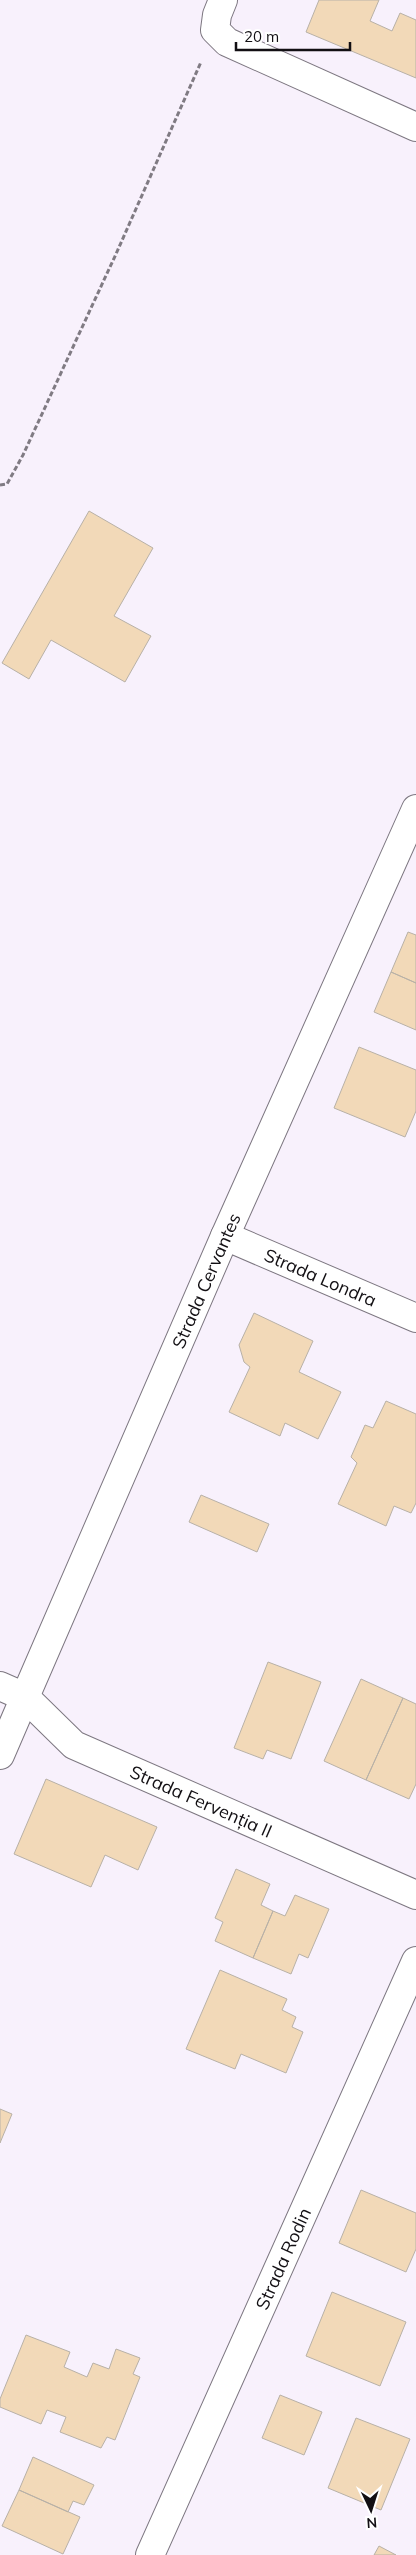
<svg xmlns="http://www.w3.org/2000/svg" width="416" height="2555" font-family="Mulish,sans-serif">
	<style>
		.building { fill: #f2d9b8; stroke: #b8b1a7 }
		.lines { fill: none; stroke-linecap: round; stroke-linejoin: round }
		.minor-casing { stroke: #7d7781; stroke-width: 30 }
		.tertiary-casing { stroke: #7d7781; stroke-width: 30 }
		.path { stroke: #807b83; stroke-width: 3; stroke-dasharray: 5 2.5; stroke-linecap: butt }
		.minor { stroke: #fff; stroke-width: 28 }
		.tertiary { stroke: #fff; stroke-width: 28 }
		.labels { text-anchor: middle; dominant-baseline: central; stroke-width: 4.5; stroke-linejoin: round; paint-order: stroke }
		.street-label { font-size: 18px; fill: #120f13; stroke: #fff }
	</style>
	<rect width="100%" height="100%" fill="#f8f1fc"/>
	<!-- building -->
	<path class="building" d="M319,0H379L370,21L392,31L400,13L416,20V78L306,32Z
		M89,511L153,548L114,616L151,636L125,682L51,640L29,679L2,663Z
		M408,932L416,935V983L391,972Z
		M391,972L416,983V1030L374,1012Z
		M359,1047L416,1070V1111L405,1137L334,1108Z
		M254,1313L313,1341L299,1372L341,1392L318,1439L285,1423L280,1436L229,1412L250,1367L244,1362L239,1345Z
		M386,1401L416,1414V1503L411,1513L394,1506L386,1526L338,1504L357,1463L351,1457L365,1425L373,1428Z
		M201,1495L269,1524L257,1552L189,1522Z
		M268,1662L321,1682L291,1759L267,1750L263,1759L234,1748Z
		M361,1679L403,1698L366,1780L324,1761Z
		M403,1698L416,1704V1784L409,1799L366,1780Z
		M46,1779L157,1827L138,1870L105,1855L91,1887L14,1854Z
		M236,1869L270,1884L261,1905L273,1911L253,1958L215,1941L223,1922L215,1918Z
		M295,1895L329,1909L308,1958L299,1954L291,1974L253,1958L273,1911L285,1916Z
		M220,1970L287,1999L282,2010L296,2017L292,2027L303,2032L286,2073L241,2054L235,2069L186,2049Z
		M0,2109L12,2114L0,2143Z
		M361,2190L416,2213V2249L406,2272L339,2243Z
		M332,2292L406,2322L380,2386L306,2356Z
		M26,2335L70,2352L64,2367L87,2377L93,2363L109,2369L116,2349L140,2358L133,2374L140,2377L115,2440L107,2437L101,2448L60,2432L66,2417L47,2410L41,2424L0,2407V2399Z
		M280,2395L322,2412L304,2455L262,2438Z
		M356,2418L410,2439L381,2510L328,2488Z
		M33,2457L94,2485L84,2505L73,2501L68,2512L19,2490Z
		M19,2490L80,2517L63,2554L2,2526Z
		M379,2546L396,2555H374Z"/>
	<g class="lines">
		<defs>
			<g id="minor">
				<path d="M223,0L217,15L215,30L227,42L416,127"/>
				<path id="s1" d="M225,1236L416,1318"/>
				<path d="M0,1755L25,1697"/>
				<path id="s2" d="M150,2555L416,1961"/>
			</g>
			<g id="tertiary">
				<path id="s3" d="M0,1686L25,1697L74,1745L416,1895"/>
				<path id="s4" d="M25,1697L225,1236L416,809"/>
			</g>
		</defs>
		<!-- minor casing -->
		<use href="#minor" class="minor-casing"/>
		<!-- tertiary casing -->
		<use href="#tertiary" class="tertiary-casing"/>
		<!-- path -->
		<path class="path" d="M0,485L7,484L23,455L116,254L201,62"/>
		<!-- minor -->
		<use href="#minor" class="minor"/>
		<!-- tertiary -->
		<use href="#tertiary" class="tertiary"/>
	</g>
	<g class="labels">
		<!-- street labels -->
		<g class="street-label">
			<text stroke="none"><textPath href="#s1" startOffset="104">Strada Londra</textPath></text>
			<text stroke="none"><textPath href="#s4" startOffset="454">Strada Cervantes</textPath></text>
			<text stroke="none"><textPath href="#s3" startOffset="235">Strada Fervenția II</textPath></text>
			<text stroke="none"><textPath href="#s2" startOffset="325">Strada Rodin</textPath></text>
		</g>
	</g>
	<!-- north arrow -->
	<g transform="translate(371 2510) rotate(176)" stroke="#ffffff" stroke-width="4" paint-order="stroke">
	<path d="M0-4L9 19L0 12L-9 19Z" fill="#120f13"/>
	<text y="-8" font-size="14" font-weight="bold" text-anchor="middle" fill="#120f13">N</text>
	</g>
	<!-- scale -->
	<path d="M236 42v8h114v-8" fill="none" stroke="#120f13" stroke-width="2.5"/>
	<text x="244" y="42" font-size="15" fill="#120f13" stroke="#ffffff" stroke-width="4" paint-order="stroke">20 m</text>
</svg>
